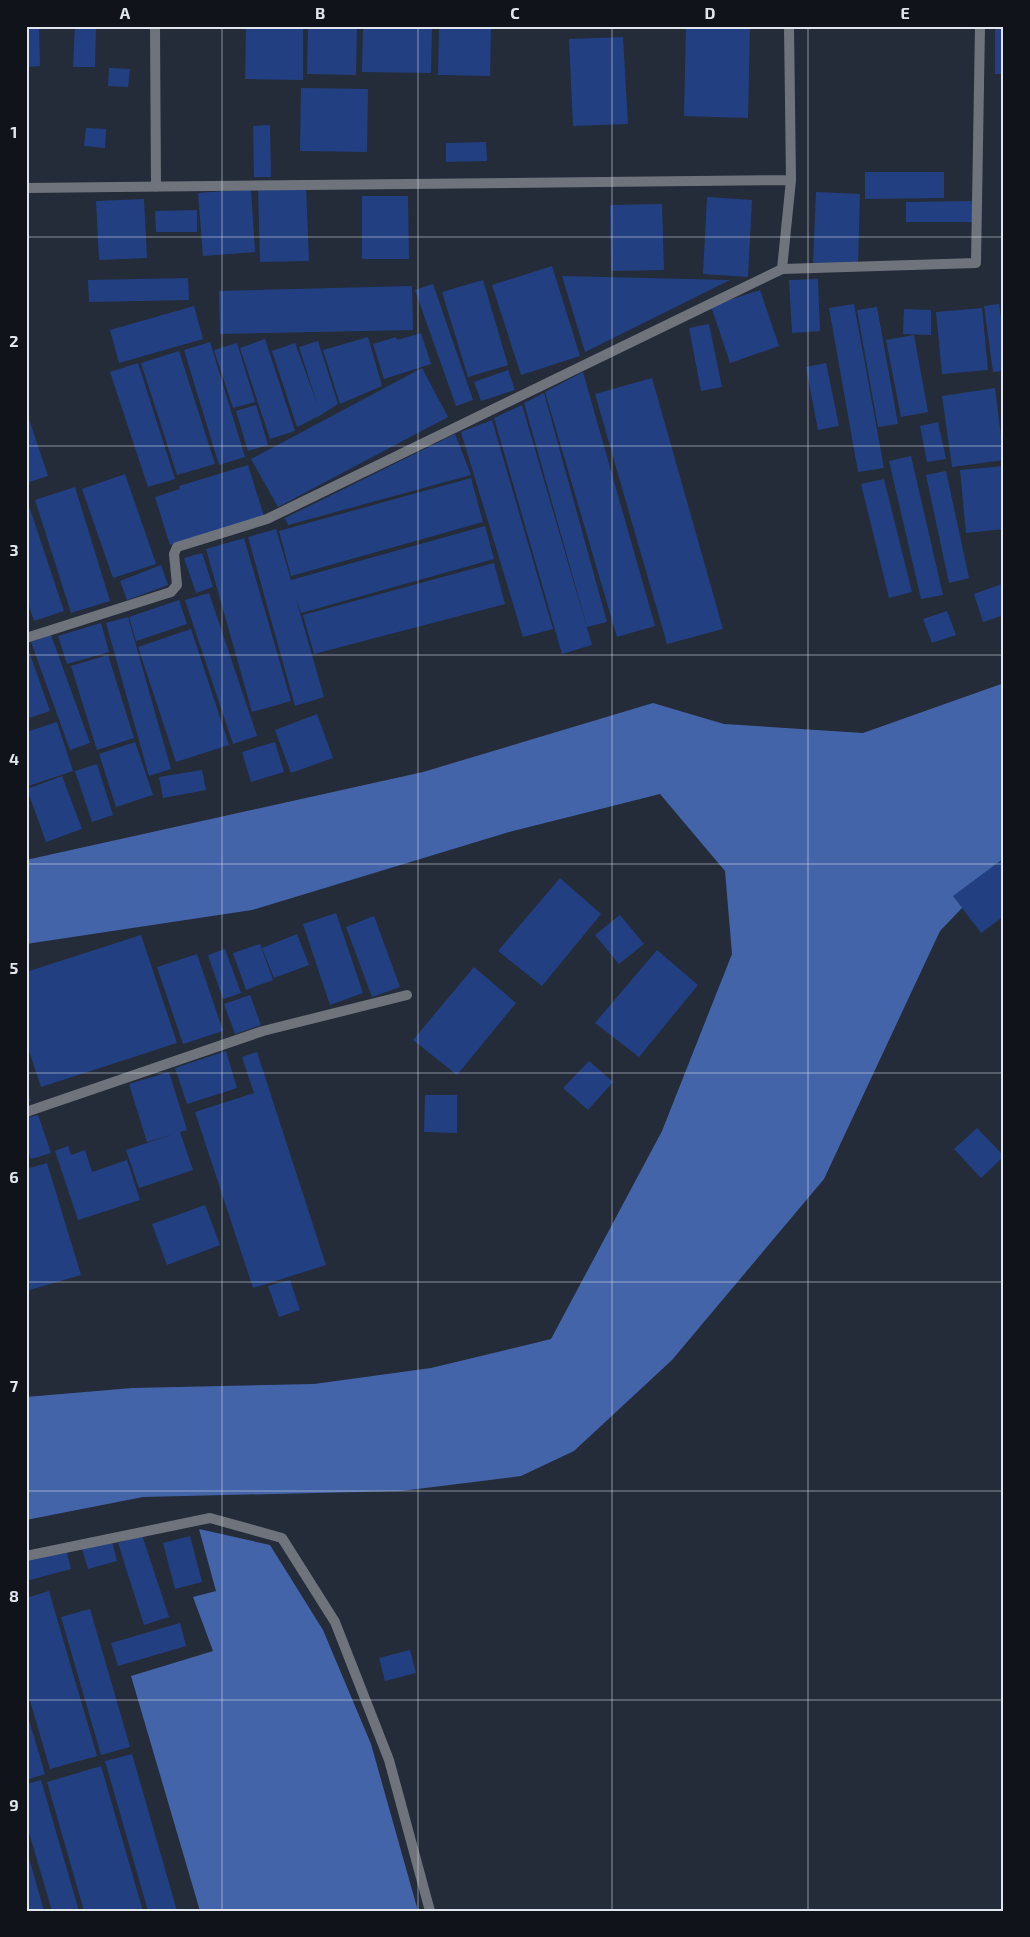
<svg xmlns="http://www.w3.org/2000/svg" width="1030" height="1937" font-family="'Exo 2',sans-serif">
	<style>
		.water { fill: #4464a9 }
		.building { fill: #224081 }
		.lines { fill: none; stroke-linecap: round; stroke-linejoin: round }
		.minor { stroke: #6f737b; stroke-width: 10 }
		.grid { fill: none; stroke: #e0e5ee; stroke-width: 1; stroke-opacity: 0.55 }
		.neatline { fill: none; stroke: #e0e5ee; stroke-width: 2 }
		.grid-label { font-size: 16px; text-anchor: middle; font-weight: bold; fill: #e0e5ee }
	</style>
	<rect width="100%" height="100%" fill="#242b39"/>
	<!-- water -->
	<path class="water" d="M1004,683V864L940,931L824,1179L672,1360L574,1451L521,1476L401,1491L143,1497L26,1520V1397L132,1388L314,1384L431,1368L551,1339L662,1131L732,954L725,871L660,794L509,832L252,910L26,944V860L423,772L653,703L724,724L863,733Z
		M199,1529L270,1545L323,1630L371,1744L418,1911H200L131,1676L213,1651L193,1597L216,1591Z"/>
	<!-- building -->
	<path class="building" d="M26,26H39L40,66L26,67Z
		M75,26L96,27L95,67H73Z
		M246,26H303V80L245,79Z
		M308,26H357L356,75L307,74Z
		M363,26H432L431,73L362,72Z
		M439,26H491L490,76L438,75Z
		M686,26H750L748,118L684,116Z
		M995,26H1004V74H995Z
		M623,37L628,124L573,126L569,39Z
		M109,68L130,69L128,87L108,86Z
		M301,88L368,89L367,152L300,151Z
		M270,125L271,177H254L253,126Z
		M86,128L106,129L105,148L84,146Z
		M486,142L487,161L446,162V143Z
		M865,172H944V198L865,199Z
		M306,186L309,261L260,262L258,188Z
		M251,189L255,252L203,256L198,193Z
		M816,192L860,194L858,266L813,265Z
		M362,196H408L409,259H362Z
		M707,197L752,200L748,277L703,274Z
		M144,199L147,258L99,260L96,201Z
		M972,201V222H906V202Z
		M662,204L664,270L611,271L610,205Z
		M197,210V232H156L155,211Z
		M552,266L580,356L521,375L492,285Z
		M562,276L730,280L585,352Z
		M188,278L189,300L89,302L88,280Z
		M818,279L820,331L792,333L789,280Z
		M483,280L508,365L468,377L442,292Z
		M433,284L473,400L456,406L415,290Z
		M412,286L413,330L220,334L219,291Z
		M760,290L779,346L730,363L711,306Z
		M854,304L884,468L858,472L829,308Z
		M999,304L1004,336V371L993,372L984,306Z
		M194,306L203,339L119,363L110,330Z
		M877,307L898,424L878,427L857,310Z
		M982,308L988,370L942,374L936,312Z
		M904,309L931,310V335L903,334Z
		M709,324L722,387L701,391L689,328Z
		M421,333L431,364L384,379L373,344L396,337L397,340Z
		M914,335L928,412L901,417L886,340Z
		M368,337L382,386L340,404L323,350Z
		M265,339L295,431L270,439L240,348Z
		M318,341L338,404L321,415L297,427L272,351L295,343L318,406L299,347Z
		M210,342L245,457L219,465L184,350Z
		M237,343L255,402L233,408L214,350Z
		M179,351L215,464L177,475L141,363Z
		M138,363L175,479L148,487L110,372Z
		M826,363L839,426L818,430L806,367Z
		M422,368L448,417L278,507L251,459Z
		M508,370L515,390L481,401L474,382Z
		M583,372L655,626L617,637L545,392Z
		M652,378L723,629L667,644L595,394Z
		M995,388L1004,460L952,467L942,396Z
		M544,393L607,622L587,627L524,403Z
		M256,405L268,445L248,451L236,411Z
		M522,405L592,645L562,654L494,418Z
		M26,410L48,476L26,483Z
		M492,420L553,629L523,637L461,432Z
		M938,422L946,459L927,462L920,426Z
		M455,434L471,475L288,525L285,518Z
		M911,456L943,595L921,599L889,461Z
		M248,465L264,516L170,545L155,497L180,489L179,486Z
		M1004,466V529L966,533L960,470Z
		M946,471L969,578L949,583L926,475Z
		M125,474L156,564L113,578L82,489Z
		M471,478L483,522L291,576L279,531Z
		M884,479L912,592L889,598L861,484Z
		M75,487L110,601L71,613L35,500Z
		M26,503H28L64,611L34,621L26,597Z
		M485,526L494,559L301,613L296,599L324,697L295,706L248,537L276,529L291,580Z
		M244,538L291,701L252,712L206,549Z
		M202,553L213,587L196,593L184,558Z
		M494,563L505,604L314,654L303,615Z
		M161,565L168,585L127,600L120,581Z
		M1002,584L1004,589V615L983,622L974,594Z
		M209,593L257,736L233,744L185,600Z
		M179,600L187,624L136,641L129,617Z
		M947,611L956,635L932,643L923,619Z
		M128,617L171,769L149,776L106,623Z
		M101,623L109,652L67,664L58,636Z
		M191,629L229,745L176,762L138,647Z
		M51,635L90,743L70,750L31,642Z
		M26,643L50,711L26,719Z
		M108,655L134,738L97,750L71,666Z
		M317,714L333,758L291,773L275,730Z
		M57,722L73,771L28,786L26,779V732Z
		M135,742L153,795L116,807L99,754Z
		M275,742L284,772L251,782L242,752Z
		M97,764L113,815L92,822L75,771Z
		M202,770L206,790L163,798L159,777Z
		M62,776L82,829L46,842L27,789Z
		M1004,858V916L981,933L953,896Z
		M560,878L601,914L542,986L498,951Z
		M336,913L363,993L330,1005L303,924Z
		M620,915L644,944L619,964L595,935Z
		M374,916L400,987L372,997L346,927Z
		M297,934L309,965L274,978L262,948Z
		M141,935L177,1043L41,1087L26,1042V972Z
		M260,944L273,980L246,990L233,953Z
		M225,949L241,993L223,999L208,955Z
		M657,950L698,985L639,1057L595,1023Z
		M197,954L223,1031L183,1044L157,967Z
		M474,967L516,1003L457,1075L413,1040Z
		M250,995L261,1025L235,1034L224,1004Z
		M226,1051L237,1088L187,1104L175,1068Z
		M257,1052L326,1265L253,1288L195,1112L254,1093L242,1057Z
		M589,1061L613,1082L588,1110L563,1088Z
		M169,1072L187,1130L180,1132L193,1170L139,1188L126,1150L174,1134L147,1142L129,1084Z
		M26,1090L31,1101L26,1102Z
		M425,1095H457V1133L424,1132Z
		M38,1115L51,1153L31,1159L26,1146V1118Z
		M977,1128L1004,1156L981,1178L954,1149Z
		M68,1146L71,1155L85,1150L92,1172L127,1160L140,1200L78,1220L55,1151Z
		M47,1163L81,1275L26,1291V1169Z
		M205,1205L220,1245L167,1265L152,1224Z
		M290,1280L300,1310L279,1317L268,1286Z
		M142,1535L169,1617L144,1625L118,1543Z
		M190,1536L202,1582L175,1589L163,1543Z
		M112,1541L117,1561L88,1569L82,1549Z
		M66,1549L71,1569L26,1581V1560Z
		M49,1591L97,1756L50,1769L26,1687V1598Z
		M90,1609L130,1747L101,1755L61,1617Z
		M180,1623L186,1646L118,1666L111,1643Z
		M410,1650L416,1673L385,1681L379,1658Z
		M26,1710L45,1774L26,1780Z
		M132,1754L177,1911H148L105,1761Z
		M101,1766L143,1911H84L47,1782Z
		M41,1780L79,1911H52L26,1822V1784Z
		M27,1851L44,1911H26Z"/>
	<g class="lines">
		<!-- minor -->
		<path class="minor" d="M155,26L156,187
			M26,188L791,180
			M782,269L791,180L789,26
			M26,638L171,592L177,585L174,554L177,547L267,519L782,269L976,263L980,26
			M26,1112L263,1031L407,995
			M26,1556L210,1518L282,1538L335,1622L389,1760L430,1911"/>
	</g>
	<!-- grid -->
	<path class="grid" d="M222,26V1911M418,26V1911M612,26V1911M808,26V1911M26,237H1004M26,446H1004M26,655H1004M26,864H1004M26,1073H1004M26,1282H1004M26,1491H1004M26,1700H1004"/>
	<!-- border -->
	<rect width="1030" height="1937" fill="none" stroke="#101319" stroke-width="55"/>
	<rect x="28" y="28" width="974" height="1882" class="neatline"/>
	<g class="grid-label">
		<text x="125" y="19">A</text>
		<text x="320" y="19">B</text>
		<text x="515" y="19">C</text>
		<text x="710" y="19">D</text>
		<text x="905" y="19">E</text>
		<text x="14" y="138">1</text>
		<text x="14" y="347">2</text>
		<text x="14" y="556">3</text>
		<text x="14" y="765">4</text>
		<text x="14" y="974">5</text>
		<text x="14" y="1183">6</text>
		<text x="14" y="1392">7</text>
		<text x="14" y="1602">8</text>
		<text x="14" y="1811">9</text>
	</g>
</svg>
